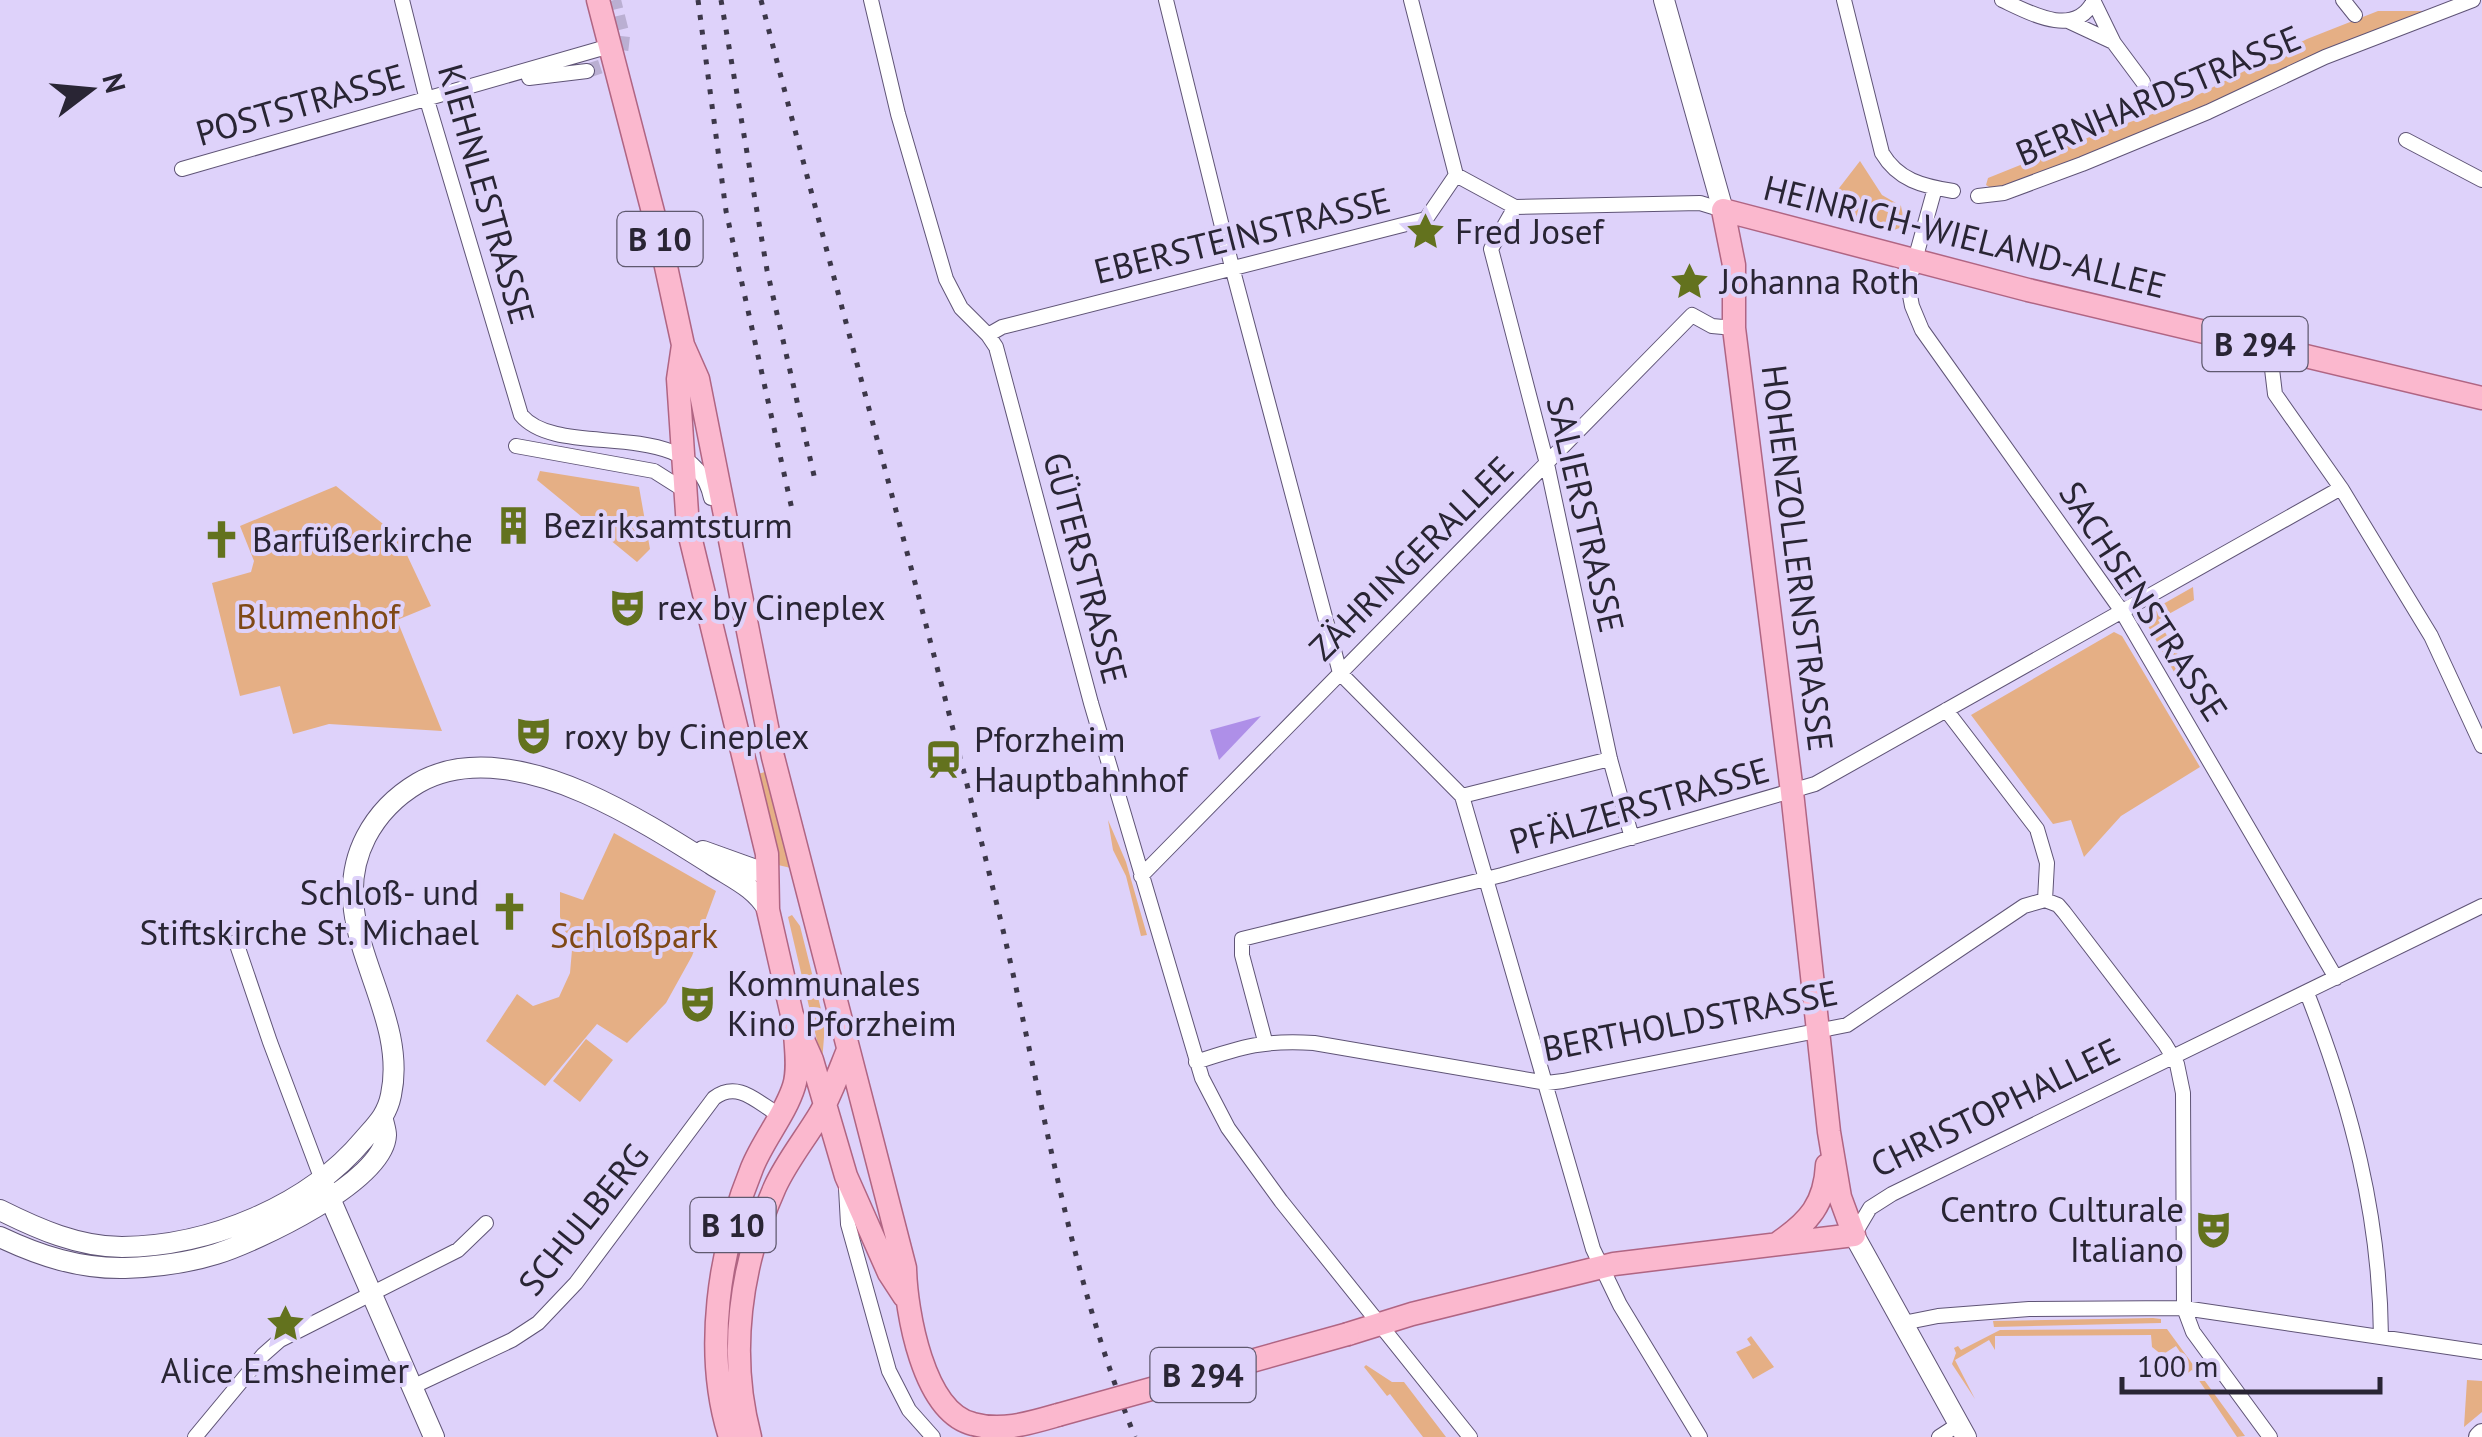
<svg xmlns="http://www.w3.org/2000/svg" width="2482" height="1437" font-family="'PT Sans',sans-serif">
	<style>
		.green { fill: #e5af85 }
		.water { fill: #ae8fe8 }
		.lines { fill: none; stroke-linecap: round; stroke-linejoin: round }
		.street-tunnel { stroke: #baafd2; stroke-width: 14; stroke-dasharray: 14 7; stroke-linecap: butt }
		.street-casing { stroke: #5f5476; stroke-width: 16 }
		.secondary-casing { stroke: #5f5476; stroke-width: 22 }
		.primary-casing { stroke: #b06583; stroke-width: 25 }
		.street { stroke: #fff; stroke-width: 14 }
		.secondary { stroke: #fff; stroke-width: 20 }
		.primary { stroke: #fbb8ce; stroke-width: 22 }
		.rail { stroke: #3c3749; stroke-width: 5; stroke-dasharray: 5 10; stroke-linecap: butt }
		.primary-bridge-casing { stroke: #b06583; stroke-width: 25; stroke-linecap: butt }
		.primary-bridge { stroke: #fbb8ce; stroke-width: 22 }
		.labels { text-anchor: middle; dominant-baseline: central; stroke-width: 8; stroke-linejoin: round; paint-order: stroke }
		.shield { fill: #ded2fa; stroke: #5f596f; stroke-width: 2.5 }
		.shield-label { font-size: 32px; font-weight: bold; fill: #292534 }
		.street-label { font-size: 35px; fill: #292534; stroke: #ded2fa }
		.poi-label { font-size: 35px; fill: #292534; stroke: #ded2fa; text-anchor: start }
		.park-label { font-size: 35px; fill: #7f4916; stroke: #ded2fa }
	</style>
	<rect width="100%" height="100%" fill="#ded2fa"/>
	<!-- green -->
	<path class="green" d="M2378,11H2428L2107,147L1994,190L1986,185L1988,178L2097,134L2180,104L2307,39Z
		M1860,161L1882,195L1901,206L1905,226L1891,231L1840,213L1833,196Z
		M540,471L639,487L650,549L637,562L537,480Z
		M336,486L398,536L431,606L397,620L442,731L329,724L293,734L280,686L240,696L212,583L251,572L254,561L240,526Z
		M2193,587L2194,600L2158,620L2181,660L2195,709L2144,619L2149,612Z
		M2114,632L2122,636L2200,767L2121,816L2084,857L2071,820L2053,824L1971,715Z
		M768,771L791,868L778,865L758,774Z
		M1108,820L1126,862L1147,935L1141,936L1126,876L1113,850Z
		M614,833L716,891L692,956L666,1003L627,1043L597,1024L545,1086L486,1041L517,994L533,1006L559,997L570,973L572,950L560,917V892L583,900Z
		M792,915L800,926L825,1025L822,1062L788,917Z
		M586,1039L613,1060L580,1102L553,1081Z
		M2153,1318L2161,1319V1323L1994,1327L1993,1321Z
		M2167,1329L2245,1436L2237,1437L2192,1370L2183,1376L2179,1370L2188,1364L2176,1346L2162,1355L2152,1347L2151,1335L1995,1336V1350L1989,1340L1955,1360L1975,1399L1952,1364L1956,1353L1954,1348L1958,1346L1961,1350L2000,1330Z
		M1751,1336L1774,1367L1753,1379L1736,1352L1751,1345L1747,1339Z
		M1366,1365L1392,1382H1404L1446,1437H1423L1390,1394L1387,1396L1364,1367Z
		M2467,1380L2482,1381V1412L2464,1427Z"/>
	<!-- water -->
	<path class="water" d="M1261,716L1219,760L1210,730Z"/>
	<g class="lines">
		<!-- street-tunnel -->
		<path class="street-tunnel" d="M587,71L608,64L621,53L623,36L614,0"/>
		<defs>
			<path id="street" d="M402,0L427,100L521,415C560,462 693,412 711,498
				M871,0L898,114L946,279L961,308L988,335L996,347L1091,703L1202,1078L1228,1128L1281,1201L1470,1437
				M1166,0L1232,267L1340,673L1462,796L1593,1249L1620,1305L1700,1437
				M1411,0L1456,175
				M1844,0L1882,153C1898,180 1922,186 1953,191
				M2002,0C2030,13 2074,38 2093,2
				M2093,0L2114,43L2143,82
				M2343,0L2355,15
				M2068,21L2113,42
				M529,78L587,71
				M2406,140L2482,180
				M182,169L610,46
				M1456,175L1515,207L1700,203L1723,210
				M1935,188L1908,285L1912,306L1922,330L2121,610L2336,978
				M1978,196L2004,193L2082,164L2208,112L2325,57L2473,0
				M1515,207L1491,249L1547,464L1610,759L1632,838
				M988,335L1002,327L1426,219L1456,175
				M2277,349L2272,369L2275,394L2341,488L2431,636L2482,746
				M516,446L654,471L684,490
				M1946,710L2037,829L2047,863L2045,900
				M1462,796L1610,759
				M1141,876L1692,315L1712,326L1734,328
				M2045,900L2058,905L2064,912L2165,1044L2177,1064L2183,1093L2184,1308L2193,1332L2270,1437
				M236,942L270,1042L322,1180
				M2307,993C2351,1105 2380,1215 2381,1337
				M1265,1041L1242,955V939L1502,875L1815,784L2341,488
				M1196,1062C1244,1046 1264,1040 1314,1043L1547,1083L1563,1081L1847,1025L2024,906L2045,900
				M846,1188L848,1224L889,1371L909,1410L933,1437
				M1854,1235L1870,1208L1892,1194L2482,906
				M1903,1323L1938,1316L2029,1309L2184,1308L2482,1352
				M412,1387L512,1340L538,1323L576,1283L714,1098C738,1080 757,1102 779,1115
				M195,1437L263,1355L280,1340L458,1250L486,1223
				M1939,1437L1959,1424"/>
			<path id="secondary" d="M1664,0L1723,210
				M703,851L767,874
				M325,1187L434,1437
				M0,1210C38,1229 79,1247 122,1247C210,1246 308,1206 364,1139C377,1124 387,1115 391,1095C410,1006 320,926 366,837C378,814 396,796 418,783C469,754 535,771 585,793C630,813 670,838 711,864C732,878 755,887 768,910
				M1854,1235L1966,1437
				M0,1237C40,1256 80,1269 125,1268C155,1267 187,1263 216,1254C255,1242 384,1182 386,1135C386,1130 384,1125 383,1120
				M2479,1437L2482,1434"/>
			<path id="primary" d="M598,0L660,239L683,345L698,379L773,757L905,1268C906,1311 923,1412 973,1424C1002,1432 1030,1423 1058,1415
				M683,345L678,379L688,528L767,854L768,910L792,1015L812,1060L846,1176L889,1273L904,1296
				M1778,1243C1809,1222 1825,1204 1827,1165
				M1348,1334L1412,1314L1614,1264L1854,1235L1840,1197L1829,1132L1792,792L1734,328V265L1723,210L2028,290L2482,398
				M730,1437C703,1353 719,1249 752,1168C763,1140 785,1115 794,1086C799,1070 796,1050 795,1033
				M750,1437C728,1354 740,1265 775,1187C787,1161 805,1139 820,1114C831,1094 839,1072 848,1050"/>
		</defs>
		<!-- street casing -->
		<use href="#street" class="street-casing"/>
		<!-- secondary casing -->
		<use href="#secondary" class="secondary-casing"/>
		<!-- primary casing -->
		<use href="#primary" class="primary-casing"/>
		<!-- street -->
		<use href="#street" class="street"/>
		<!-- secondary -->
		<use href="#secondary" class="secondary"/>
		<!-- primary -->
		<use href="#primary" class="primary"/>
		<!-- rail -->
		<path class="rail" d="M698,0L726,211L793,514
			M721,0L767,270L815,480
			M761,0C839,302 923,602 997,905C1041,1085 1065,1264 1135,1437"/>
		<defs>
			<path id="primary-bridge" d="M1058,1415L1348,1334"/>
		</defs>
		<!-- primary-bridge casing -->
		<use href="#primary-bridge" class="primary-bridge-casing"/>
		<!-- primary-bridge -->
		<use href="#primary-bridge" class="primary-bridge"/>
	</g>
	<!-- icons -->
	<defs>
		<symbol id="sight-bare" viewBox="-9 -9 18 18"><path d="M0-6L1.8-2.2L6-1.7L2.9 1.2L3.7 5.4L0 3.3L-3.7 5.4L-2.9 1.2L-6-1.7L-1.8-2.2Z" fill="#63721e" stroke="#ded2fa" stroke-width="2.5" paint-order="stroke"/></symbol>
		<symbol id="building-bare" viewBox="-9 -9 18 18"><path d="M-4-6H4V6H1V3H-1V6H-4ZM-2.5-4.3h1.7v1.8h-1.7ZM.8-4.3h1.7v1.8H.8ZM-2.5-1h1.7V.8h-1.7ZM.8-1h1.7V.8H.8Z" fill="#63721e" stroke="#ded2fa" stroke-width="2.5" paint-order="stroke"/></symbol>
		<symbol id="church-bare" viewBox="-9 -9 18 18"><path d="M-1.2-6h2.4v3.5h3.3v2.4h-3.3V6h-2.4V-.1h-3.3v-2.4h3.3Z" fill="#63721e" stroke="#ded2fa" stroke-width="2.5" paint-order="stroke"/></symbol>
		<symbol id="theatre-bare" viewBox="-9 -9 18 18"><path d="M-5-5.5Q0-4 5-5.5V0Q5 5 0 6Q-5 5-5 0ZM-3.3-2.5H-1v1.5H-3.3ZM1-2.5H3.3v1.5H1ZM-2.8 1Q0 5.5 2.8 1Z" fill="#63721e" stroke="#ded2fa" stroke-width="2.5" paint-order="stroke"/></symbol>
		<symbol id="station-bare" viewBox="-9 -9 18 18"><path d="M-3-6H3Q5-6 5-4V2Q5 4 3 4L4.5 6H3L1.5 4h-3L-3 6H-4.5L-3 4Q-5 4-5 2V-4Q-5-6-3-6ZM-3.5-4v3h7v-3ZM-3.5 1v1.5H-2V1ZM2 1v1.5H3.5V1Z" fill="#63721e" stroke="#ded2fa" stroke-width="2.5" paint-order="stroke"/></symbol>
	</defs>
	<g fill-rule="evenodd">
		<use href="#sight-bare" x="1398" y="204" width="55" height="55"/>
		<use href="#sight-bare" x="1662" y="254" width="55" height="55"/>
		<use href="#building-bare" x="486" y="498" width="55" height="55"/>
		<use href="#church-bare" x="194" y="512" width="55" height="55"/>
		<use href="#theatre-bare" x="600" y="580" width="55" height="55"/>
		<use href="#theatre-bare" x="506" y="708" width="55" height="55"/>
		<use href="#station-bare" x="916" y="732" width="55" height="55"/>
		<use href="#church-bare" x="482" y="884" width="55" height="55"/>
		<use href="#theatre-bare" x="670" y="976" width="55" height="55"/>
		<use href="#theatre-bare" x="2186" y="1202" width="55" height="55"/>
		<use href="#sight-bare" x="258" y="1296" width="55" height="55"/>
	</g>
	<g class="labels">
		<!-- shield labels -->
		<g class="shield">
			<rect x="617.5" y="212" width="85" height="54" rx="8"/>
			<rect x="2202.5" y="317" width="105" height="54" rx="8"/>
			<rect x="690.5" y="1198" width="85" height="54" rx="8"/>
			<rect x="1150.5" y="1348" width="105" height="54" rx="8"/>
		</g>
		<g class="shield-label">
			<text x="660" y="239">B 10</text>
			<text x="2255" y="344">B 294</text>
			<text x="733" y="1225">B 10</text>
			<text x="1203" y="1375">B 294</text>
		</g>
		<!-- street labels -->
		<g class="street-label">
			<text transform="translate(2158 95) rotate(-23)">BERNHARDSTRASSE</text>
			<text transform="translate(300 104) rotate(-16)">POSTSTRASSE</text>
			<text transform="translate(487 194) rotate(74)">KIEHNLESTRASSE</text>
			<text transform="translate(1242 235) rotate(-14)">EBERSTEINSTRASSE</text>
			<text transform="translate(1965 236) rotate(14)">HEINRICH-WIELAND-ALLEE</text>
			<text transform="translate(1586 514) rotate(77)">SALIERSTRASSE</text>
			<text transform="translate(1411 558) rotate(-45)">ZÄHRINGERALLEE</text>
			<text transform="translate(1798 558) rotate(83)">HOHENZOLLERNSTRASSE</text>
			<text transform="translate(1086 568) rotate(75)">GÜTERSTRASSE</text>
			<text transform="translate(2144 601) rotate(57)">SACHSENSTRASSE</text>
			<text transform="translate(1639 805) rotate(-16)">PFÄLZERSTRASSE</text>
			<text transform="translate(1690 1020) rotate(-11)">BERTHOLDSTRASSE</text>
			<text transform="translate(1995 1107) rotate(-26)">CHRISTOPHALLEE</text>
			<text transform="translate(583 1219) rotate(-51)">SCHULBERG</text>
		</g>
		<!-- poi labels -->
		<g class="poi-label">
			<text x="1455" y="231">Fred Josef</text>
			<text x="1720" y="281">Johanna Roth</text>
			<text x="543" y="525">Bezirksamtsturm</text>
			<text x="252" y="539">Barfüßerkirche</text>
			<text x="657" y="607">rex by Cineplex</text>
			<text x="564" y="736">roxy by Cineplex</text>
			<text x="974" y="739">Pforzheim<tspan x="974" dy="40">Hauptbahnhof</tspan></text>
			<text x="479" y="892" text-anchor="end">Schloß- und<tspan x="479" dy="40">Stiftskirche St. Michael</tspan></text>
			<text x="727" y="983">Kommunales<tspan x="727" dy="40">Kino Pforzheim</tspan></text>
			<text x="2184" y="1209" text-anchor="end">Centro Culturale<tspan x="2184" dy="40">Italiano</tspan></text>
			<text x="285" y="1370" text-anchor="middle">Alice Emsheimer</text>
		</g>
		<!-- park labels -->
		<g class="park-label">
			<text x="318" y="616">Blumenhof</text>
			<text x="634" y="935">Schloßpark</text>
		</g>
	</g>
	<!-- north arrow -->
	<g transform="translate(90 90) rotate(74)" stroke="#ded2fa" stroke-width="8" paint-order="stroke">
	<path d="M0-8L18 38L0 25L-18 38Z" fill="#292534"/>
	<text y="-15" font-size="28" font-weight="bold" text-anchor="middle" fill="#292534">N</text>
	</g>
	<!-- scale -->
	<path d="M2122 1377v15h258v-15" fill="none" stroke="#292534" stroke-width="5"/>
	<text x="2137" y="1377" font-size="30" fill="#292534" stroke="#ded2fa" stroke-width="8" paint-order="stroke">100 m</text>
</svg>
